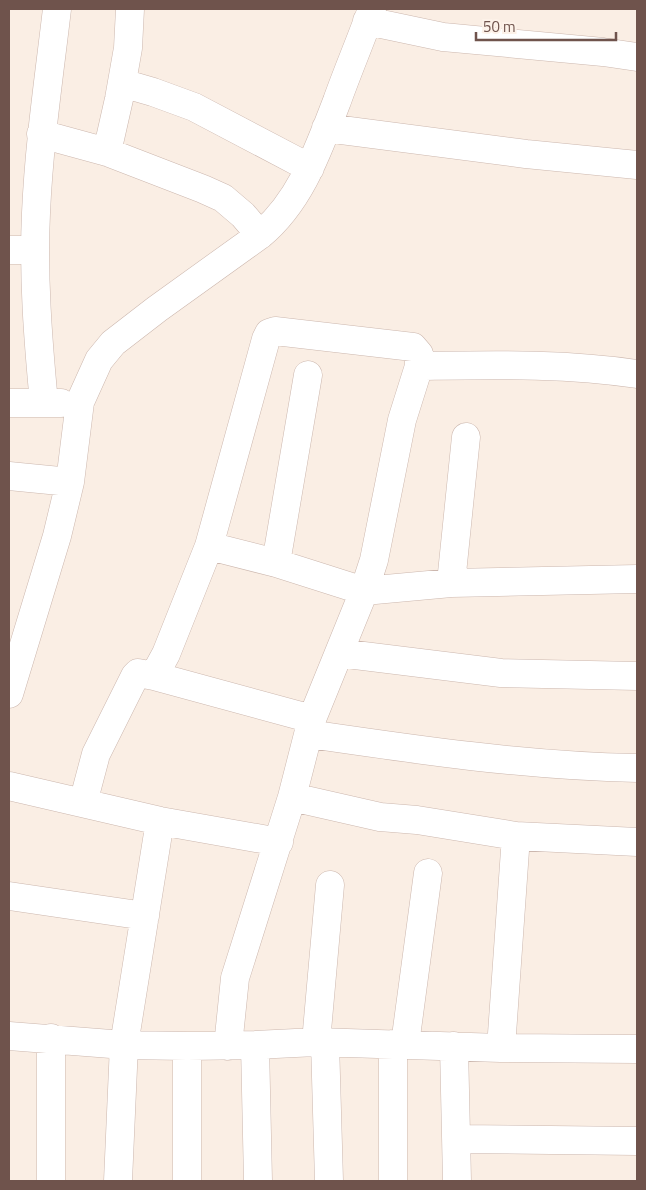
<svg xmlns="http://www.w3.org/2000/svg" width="646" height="1190" font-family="'Titillium Web',sans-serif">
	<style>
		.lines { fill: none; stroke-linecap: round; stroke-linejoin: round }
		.minor-casing { stroke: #ccb7ae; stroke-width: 29 }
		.minor { stroke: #fff; stroke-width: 28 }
	</style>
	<rect width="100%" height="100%" fill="#faeee4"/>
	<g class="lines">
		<defs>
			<path id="minor" d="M367,21L443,37L603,52L637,57
				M122,83L153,92L194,107L310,168
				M326,128L526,154L637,165
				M41,134L107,152L203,189L223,198L243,215L260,235
				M107,152L119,99L128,48L130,9
				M9,250H35
				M419,366C492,365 565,363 637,374
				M9,403H61
				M44,403C38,340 33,276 36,213C39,144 49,77 57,9
				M9,476L70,482
				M209,546L276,563L364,591L451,583L637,579
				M276,563L308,375
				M451,583L466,437
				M339,653L501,673L637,676
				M154,676L166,654L209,546L266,339L269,333L275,331L413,347L419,354V366L402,420L374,560L364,591L312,719L292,797L235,978L228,1046
				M9,694L57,536L70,482L80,402L99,360L113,343L157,309L260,235C301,201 318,150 337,101C348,70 361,40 372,9
				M309,734C418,750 527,766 637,768
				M9,786L160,821L279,842
				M292,797L380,817L417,820L516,836L637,842
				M83,803L96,754L135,676L138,673L154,676L312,719
				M9,896L145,916
				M9,1036L124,1045L187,1046L255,1045L316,1042L501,1048L637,1049
				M51,1038V1181
				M316,1042L330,885
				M325,1042L329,1181
				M405,1044L428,873
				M255,1045L258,1181
				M454,1046L457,1181
				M501,1048L516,836
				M457,1139L637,1141
				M118,1181L124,1045L160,821
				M187,1181V1046
				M393,1181V1044"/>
		</defs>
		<!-- minor casing -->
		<use href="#minor" class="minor-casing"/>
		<!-- minor -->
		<use href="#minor" class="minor"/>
	</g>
	<!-- border -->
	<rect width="646" height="1190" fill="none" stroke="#6f534c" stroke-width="20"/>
	<!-- scale -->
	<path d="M476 32v8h140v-8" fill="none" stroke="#6f534c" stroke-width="2.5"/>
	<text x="483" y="32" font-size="15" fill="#6f534c" stroke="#fdf2e9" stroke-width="4" paint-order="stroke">50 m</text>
</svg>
